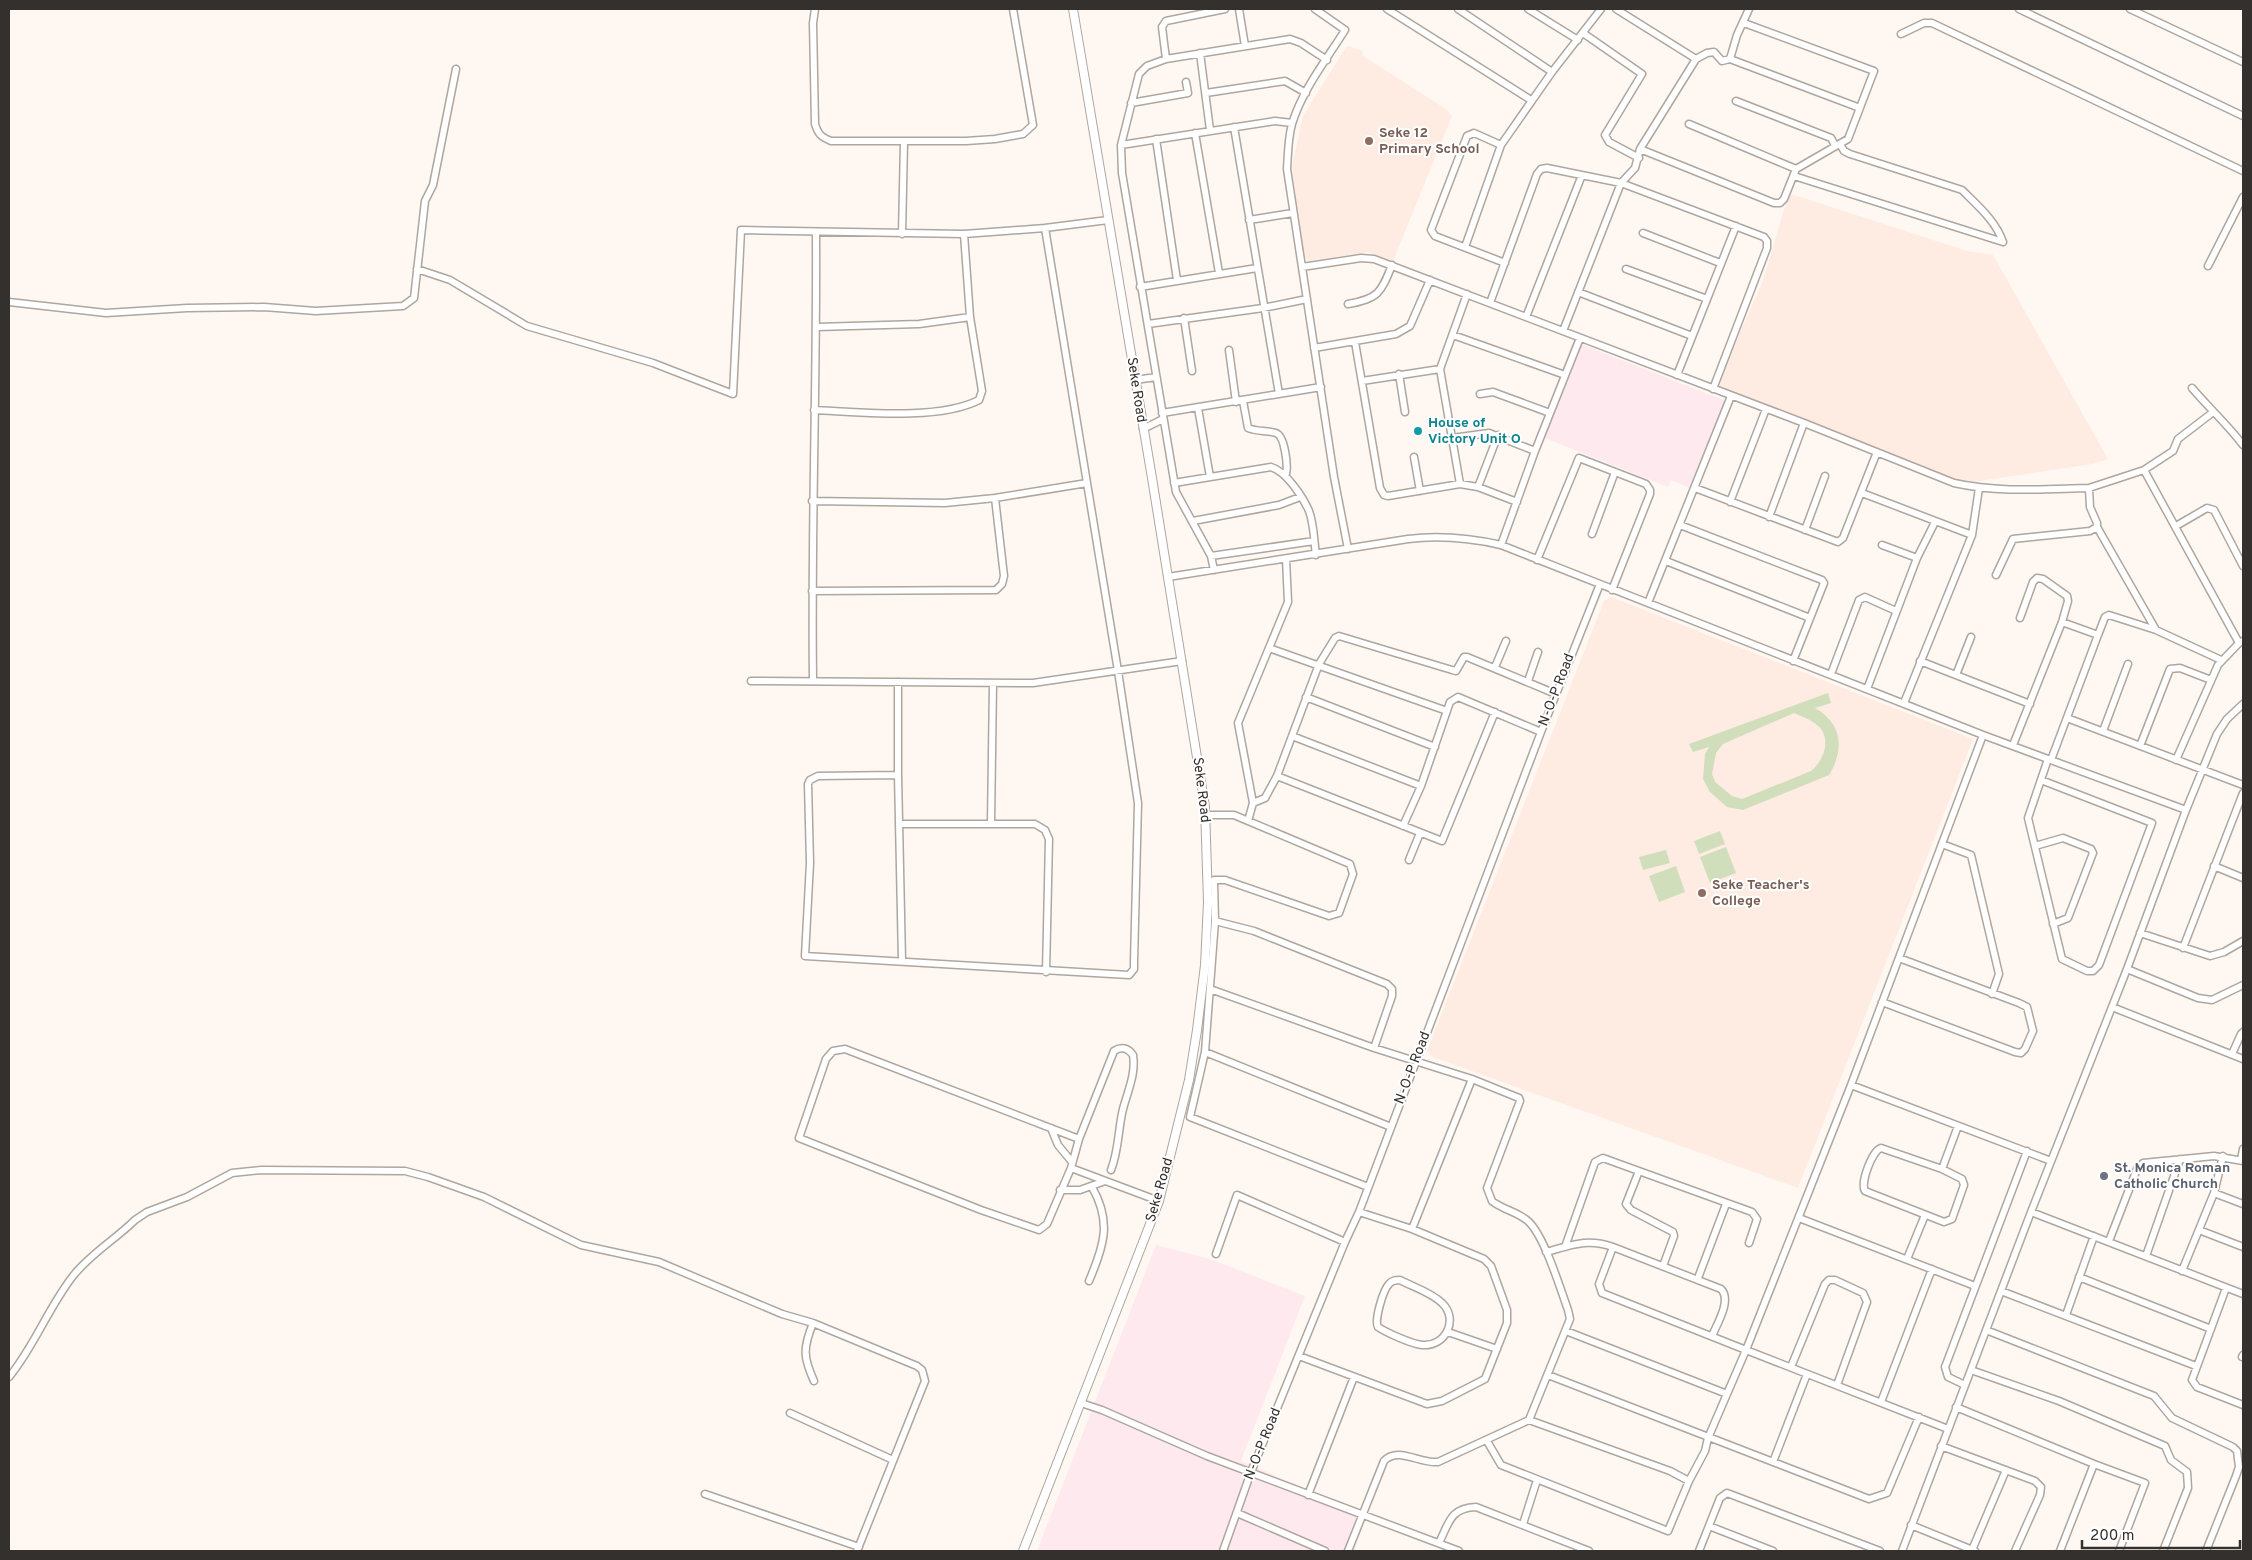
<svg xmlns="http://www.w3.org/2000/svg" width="2252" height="1560" font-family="Overpass,sans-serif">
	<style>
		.commercial { fill: #fee9ee }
		.education { fill: #feebe2 }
		.pitch { fill: #d0debc; fill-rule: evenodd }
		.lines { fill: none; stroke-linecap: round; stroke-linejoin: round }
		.minor-casing { stroke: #aea69f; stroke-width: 9 }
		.major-casing { stroke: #aea69f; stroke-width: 10 }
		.minor { stroke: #fff; stroke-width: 6 }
		.major { stroke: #fff; stroke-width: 8 }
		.education-dot { fill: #8d6e63; stroke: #fff; stroke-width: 2 }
		.culture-dot { fill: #0f9aa8; stroke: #fff; stroke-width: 2 }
		.worship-dot { fill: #6b7280; stroke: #fff; stroke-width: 2 }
		.labels { text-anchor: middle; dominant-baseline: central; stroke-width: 4; stroke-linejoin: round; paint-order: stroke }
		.education-label { font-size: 14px; font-weight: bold; fill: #785e54; stroke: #fff; text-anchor: start }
		.street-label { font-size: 14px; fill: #33302d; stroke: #fff }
		.culture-label { font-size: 14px; font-weight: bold; fill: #0d838f; stroke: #fff; text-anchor: start }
		.worship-label { font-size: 14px; font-weight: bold; fill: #5b616d; stroke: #fff; text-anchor: start }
	</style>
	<rect width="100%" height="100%" fill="#fff8f2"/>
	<!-- commercial -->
	<path class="commercial" d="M1573,341L1726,401L1692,489L1671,480L1668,487L1537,435Z
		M1156,1245L1210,1259L1305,1296L1241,1461L1367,1515L1354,1551H1037Z"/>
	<!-- education -->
	<path class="education" d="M1347,46L1362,51L1363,56L1446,109L1452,116L1393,261L1368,252L1308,261L1303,251L1292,167L1303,116Z
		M1791,194L1967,251L1993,255L2108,459L2092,464L1960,484L1714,391L1763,281L1784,210Z
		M1611,597L1973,739L1798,1188L1433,1057L1427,1051L1604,601Z"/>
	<!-- pitch -->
	<path class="pitch" d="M1828,693L1831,703L1815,708C1842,723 1845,749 1829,775L1743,810L1727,807L1710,792L1703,779L1705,754L1709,747L1693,752L1689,744ZM1794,713C1803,717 1815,721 1821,729C1831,743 1822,762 1811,771L1742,799L1732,796L1715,782L1712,774L1716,753L1723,744Z
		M1720,831L1725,844L1699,854L1694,841Z
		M1726,847L1736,873L1710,883L1700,857Z
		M1666,850L1670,863L1643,870L1639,857Z
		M1676,866L1685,892L1659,902L1649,876Z"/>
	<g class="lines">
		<defs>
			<path id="minor" d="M815,9L813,23L815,124C818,134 821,137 831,141H966L995,139L1023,134L1033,125L1013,9
				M1239,9L1245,46
				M1315,9L1345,30C1327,59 1302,90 1292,124C1288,138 1288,154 1287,169L1334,477L1348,549
				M1387,9L1531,100
				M1458,9L1552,72
				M1528,9L1578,40
				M1616,9L1696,59
				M2019,9L2243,116
				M2130,9L2243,62
				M1583,33L1642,74L1605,135L1609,142L1639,158
				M1901,34L1924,23H1932L2243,171
				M1200,53L1210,130
				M1166,59L1162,27L1166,21L1225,9
				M1730,59L1737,35L1749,9
				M1206,93L1285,81L1306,93
				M1736,101L1831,138L1835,145
				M1131,103L1188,93L1186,82
				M1689,124L1796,169
				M1234,127L1279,394
				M1195,133L1219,273
				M1156,139L1177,280
				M1840,144L1844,151L1850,154L1962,190C1977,205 1996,221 2003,242
				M1121,145L1275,121L1292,123
				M1501,145L1474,133L1467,136L1431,230L1435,236L1505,263
				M1640,149L1696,59L1707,53L1714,52L1722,61L1730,59L1860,108
				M1794,176L2003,242
				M1249,220L1293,213
				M1643,233L1720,263
				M902,234L904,142
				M1465,247L1501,145L1552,72L1601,9
				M2208,266L2243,197
				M1302,267L1361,258L1374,259L1804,423L1954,483C1999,493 2044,489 2089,488L2144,470L2173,451L2178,439L2212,413
				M417,269L450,280L527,326L653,363L733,394L741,230L964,234L1045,228L1108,220
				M1626,269L1707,299
				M1140,287L1257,268
				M1578,292L1692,336
				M9,302L106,313L187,308L264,307L316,311L403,306L414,298L425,201L433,185L456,69
				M1490,303L1537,174L1541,169L1547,168L1621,183L1635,168L1640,149L1774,203H1780L1784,199L1796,169L1848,139L1874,71L1744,23
				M1348,304C1378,299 1381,293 1392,265
				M1526,317L1582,175
				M1184,318L1192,371
				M1148,324L1263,308L1307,299
				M817,327L919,324L970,317
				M1563,331L1621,183L1764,237L1767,241V248L1713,389
				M1453,335L1565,375
				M1355,342L1380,488L1384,495L1388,496L1460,484L1478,487L1517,502
				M1314,348L1396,334L1410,326L1430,280
				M1229,350L1236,402
				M1399,374L1405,412
				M1677,375L1736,226
				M1135,380L1156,377
				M1362,381L1440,369
				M2192,388C2209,408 2227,424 2243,445
				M1480,394L1493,392L1550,413
				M1243,401L1248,428C1257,432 1267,430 1276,433C1285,436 1288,466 1286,474
				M1198,408L1210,477
				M814,410C859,412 938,421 979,400L982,391L970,317L964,234
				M1162,413L1321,387
				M1143,429L1163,419
				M1452,438L1489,433L1535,451
				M1414,457L1420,491
				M2144,470L2239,643L2243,641
				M1174,483L1271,467C1286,471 1303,497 1309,511C1314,524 1314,541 1316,555
				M1460,484L1440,369L1467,294
				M1478,487L1498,435
				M1695,488L1838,542L1843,538L1877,452
				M1862,493L1972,535L1904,703
				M812,501L945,503L995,498L1087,483
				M1730,502L1766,409
				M1769,517L1804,423
				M1193,521L1279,505L1300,497
				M1680,525L1822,580L1824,583L1793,661
				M2176,526L2207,508L2214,510L2243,566
				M2097,527L2156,630L2221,660
				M1805,530L1825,476
				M1592,534L1615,472
				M1972,535L1979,488
				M1501,545L1535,451L1580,338
				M1882,545L1917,558
				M1211,556L1314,541
				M1286,559L1288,602L1269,648L1447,711
				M1537,560L1579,458L1646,484L1650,490V494L1612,590
				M1666,561L1810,618
				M1214,570L1211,556L1176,492L1122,173L1121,145L1139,74L1147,66L1166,59L1290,39L1301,43L1327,60
				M1996,575L2013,539L2090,531L2097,527V523L2090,507L2089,488
				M1168,577L1408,539C1441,535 1470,538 1501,545L1983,735L2186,810
				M812,591L996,590L1002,584L1004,576L995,498
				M1648,603L1731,396
				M2098,635L2105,617L2109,615L2156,630
				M1920,661L2030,704
				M1495,667L1506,641
				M1831,674L1859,600L1865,597L1896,611
				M1956,675L1971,637
				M813,680C811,531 817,382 816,233
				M751,681L1033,683L1182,661
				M1528,681L1538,652
				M898,682V775L818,776L810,780L808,784L810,863L805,956L1129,975L1134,969V962L1138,803L1118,671L1045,228
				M1867,689L1917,558L1935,522
				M1306,697L1435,747
				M2067,718L2243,785
				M2103,731L2128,664
				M1292,736L1421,786
				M2013,745L2062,622L2068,601L2067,596L2043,579L2037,578L2033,582L2020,618
				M2140,746L2170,669L2180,668L2211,680
				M2051,760L2098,635L2062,622
				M2176,760L2218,665L2239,643
				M898,775L902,961
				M1277,776L1442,841L1495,712
				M2041,780L2152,823L2099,965L2093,971H2087L2062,959L2028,818L2048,759
				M1253,803L1238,723L1269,648
				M1211,815H1234L1350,864L1353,874L1339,913L1329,916L1225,880H1214L1215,921L1205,1052L1190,1117L1368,1187
				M1248,821L1253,803L1265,798L1277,776L1319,664L1335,638L1339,636L1452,670L1456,671L1464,657H1467L1556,694
				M991,823L993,684
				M899,824H1035L1045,830L1049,839L1046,972
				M1403,826L1421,786L1450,702L1458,697L1541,732
				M1942,844L1971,855L1999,974L1992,994
				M2035,846L2063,838L2091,849L2093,853L2068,918L2053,924
				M1409,860L1420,833
				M2214,866L2243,878
				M1215,921L1254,931L1387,984L1392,989V996L1374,1048
				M2140,933L2210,956L2224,952L2243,941
				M2183,948L2243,793
				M2127,969L2198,998L2212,1000L2243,985
				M1210,989L1374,1048L1472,1079L1519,1098L1520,1101L1487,1188L1492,1201C1503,1210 1519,1212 1529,1222C1545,1238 1560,1288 1568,1310L1570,1319L1529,1420
				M1882,1002L2015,1052L2021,1053L2025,1049L2033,1031L2027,1007L2019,1003L1899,958
				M2112,1007L2243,1059
				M1205,1052L1391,1127
				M2232,1054L2241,1034L2243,1032
				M1851,1085L2051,1161
				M1051,1128L1058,1145L1072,1162
				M1079,1139L845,1049L833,1051L826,1059L799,1138L981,1210L1039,1230L1047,1224L1071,1168L1079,1139L1114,1051C1121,1046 1128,1048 1133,1055C1136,1074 1128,1090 1123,1109C1118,1129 1119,1150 1111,1170
				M1881,1148L1942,1169L1962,1179L1964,1185L1952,1219L1944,1222L1865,1191C1860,1183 1872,1151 1881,1148Z
				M2241,1160L2243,1149
				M1071,1168L1159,1201
				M1942,1169L1958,1126
				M1639,1171L1626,1204L1631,1210L1673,1232L1674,1236L1663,1266
				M1060,1190H1080L1105,1181
				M2214,1193L2243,1204
				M2031,1212L2243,1294
				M1799,1218L1975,1286
				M1412,1229L1472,1079
				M2199,1230L2243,1247
				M2109,1241L2137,1169L2143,1163L2214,1156L2243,1161
				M1565,1247L1595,1162L1603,1158L1752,1212L1757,1219L1749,1243
				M1613,1247L1721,1289C1732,1300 1717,1324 1712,1336
				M1216,1254L1237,1195L1345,1242
				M2146,1256L2180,1159
				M1907,1259L1925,1215
				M2182,1271L2214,1193L2223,1156
				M2079,1277L2211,1329
				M1698,1278L1726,1204
				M1400,1280C1413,1287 1431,1292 1442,1303C1459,1319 1446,1347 1422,1345C1412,1344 1387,1333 1378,1327C1374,1321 1383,1290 1389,1284C1392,1280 1396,1280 1400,1280Z
				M1089,1281C1104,1246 1112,1222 1092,1187
				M2226,1288L2192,1380L2197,1387L2243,1405
				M2001,1291L2196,1366
				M2066,1315L2094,1236
				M813,1323C803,1348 803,1357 814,1381
				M1986,1330L2154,1396L2172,1418L2233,1447L2237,1451L2239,1467L2236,1476L2206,1551
				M1566,1331L1727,1394
				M1448,1332L1497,1349
				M1299,1356L1427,1404L1442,1401L1485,1379L1507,1323V1310L1491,1266L1484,1259L1412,1229L1359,1212
				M2242,1357L2243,1355
				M1791,1367L1825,1284L1829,1280H1835L1863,1293L1867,1302L1837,1385
				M1971,1370L2059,1401L2165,1446L2171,1460L2187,1472L2188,1488L2163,1551
				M1548,1375L1869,1499L1887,1493L1919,1417
				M9,1377C34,1347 48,1308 73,1276C90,1254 116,1239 135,1220L147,1212L187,1197L232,1173L261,1170L405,1171L428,1177L484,1197L581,1245L659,1262L782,1314L813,1323L917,1366L922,1370L925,1381L857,1551
				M1965,1385L1948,1377L1945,1367L2027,1151
				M1881,1402L1932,1269
				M1081,1403L1102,1410L1207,1456L1459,1551
				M1956,1407L2094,1464L2145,1483L2119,1551
				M790,1413L893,1460
				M1948,1429L1746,1350L1851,1085L1983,735
				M1487,1441L1501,1465L1668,1531L1689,1481
				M1941,1446L2035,1481L2041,1487L2040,1495L2015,1551
				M1773,1462L1807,1374
				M705,1494L859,1547
				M1308,1495L1354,1377
				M1237,1513L1325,1551
				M1523,1524L1537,1480
				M1911,1525L1975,1551
				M1709,1526L1773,1551
				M1439,1543C1449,1523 1450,1508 1476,1507L1589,1551
				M1972,1550L2006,1470
				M1223,1551L1251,1472L1345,1242L1359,1212L1541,732L1600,584
				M1348,1551L1384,1461C1398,1446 1420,1464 1438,1462L1529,1420L1670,1471L1689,1481L1705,1451L1708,1438L1746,1350L1602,1293L1599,1284L1613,1247C1587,1238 1572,1245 1546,1252
				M1699,1551L1720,1498L1727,1493L1880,1551
				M1902,1551L2031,1212L2127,969L2186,810L2217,734L2227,719L2243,704
				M2060,1551L2094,1464"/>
			<path id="major" d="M1023,1551L1159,1201L1189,1080L1197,1030L1205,965L1208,902L1205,807L1152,478L1073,9"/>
		</defs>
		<!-- minor casing -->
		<use href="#minor" class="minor-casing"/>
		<!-- major casing -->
		<use href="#major" class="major-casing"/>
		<!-- minor -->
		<use href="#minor" class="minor"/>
		<!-- major -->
		<use href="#major" class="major"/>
	</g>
	<!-- markers -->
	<g class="education-dot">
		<circle cx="1369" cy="141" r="5"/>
		<circle cx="1702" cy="893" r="5"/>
	</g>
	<circle class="culture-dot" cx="1418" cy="431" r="5"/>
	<circle class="worship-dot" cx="2104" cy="1176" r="5"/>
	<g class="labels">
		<!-- education labels -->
		<g class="education-label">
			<text x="1379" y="133">Seke 12<tspan x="1379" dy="16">Primary School</tspan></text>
			<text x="1712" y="885">Seke Teacher's<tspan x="1712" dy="16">College</tspan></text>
		</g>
		<!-- street labels -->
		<g class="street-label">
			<text transform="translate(1136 390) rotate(81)">Seke Road</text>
			<text transform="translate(1557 690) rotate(-69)">N-O-P Road</text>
			<text transform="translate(1201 790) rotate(83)">Seke Road</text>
			<text transform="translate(1413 1068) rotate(-69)">N-O-P Road</text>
			<text transform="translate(1160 1190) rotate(-74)">Seke Road</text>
			<text transform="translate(1263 1444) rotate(-68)">N-O-P Road</text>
		</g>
		<!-- culture labels -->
		<g class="culture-label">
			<text x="1428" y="423">House of<tspan x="1428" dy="16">Victory Unit O</tspan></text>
		</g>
		<!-- worship labels -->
		<g class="worship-label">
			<text x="2114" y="1168">St. Monica Roman<tspan x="2114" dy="16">Catholic Church</tspan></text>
		</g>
	</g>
	<!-- border -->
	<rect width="2252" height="1560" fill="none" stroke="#33302d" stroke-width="20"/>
	<!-- scale -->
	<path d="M2082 1540v8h158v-8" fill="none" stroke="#33302d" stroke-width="2.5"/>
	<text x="2090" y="1540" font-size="15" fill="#33302d" stroke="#ffffff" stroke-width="4" paint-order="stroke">200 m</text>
</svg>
